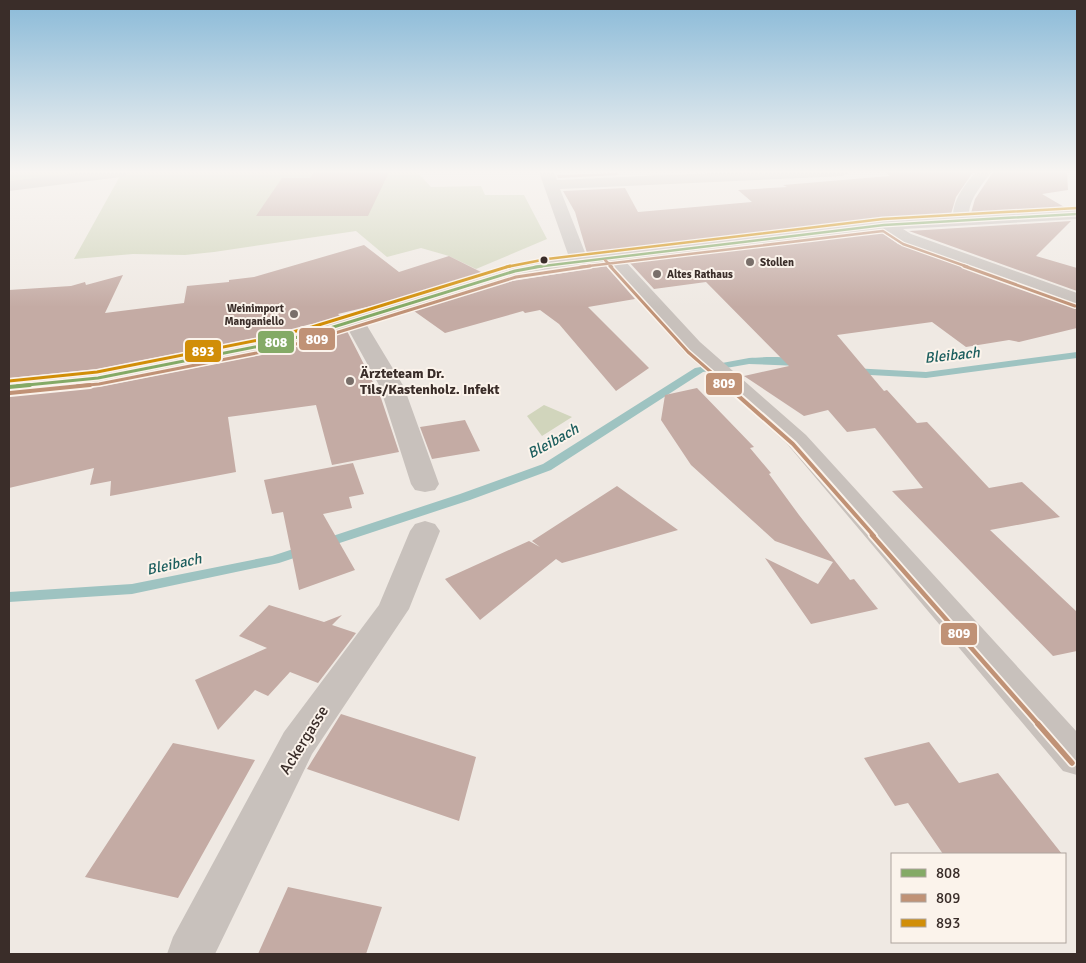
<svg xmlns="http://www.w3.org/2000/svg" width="1086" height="963" font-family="Signika,sans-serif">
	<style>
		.green { fill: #d1d5bc }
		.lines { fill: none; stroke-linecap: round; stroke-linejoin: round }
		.stream { fill: #9ec3c1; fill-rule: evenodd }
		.building { fill: #c4aba4 }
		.street { fill: #c8c1bc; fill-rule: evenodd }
		.bus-1-far2-casing { stroke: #fbf3eb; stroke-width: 5 }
		.bus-1-far1-casing { stroke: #fbf3eb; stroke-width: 6 }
		.bus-1-casing { stroke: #fbf3eb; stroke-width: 8 }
		.bus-2-far4-casing { stroke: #fbf3eb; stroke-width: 5 }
		.bus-2-far3-casing { stroke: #fbf3eb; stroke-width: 6 }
		.bus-2-far2-casing { stroke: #fbf3eb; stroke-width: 8 }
		.bus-2-far1-casing { stroke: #fbf3eb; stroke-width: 8 }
		.bus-2-casing { stroke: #fbf3eb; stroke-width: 9 }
		.bus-3-far1-casing { stroke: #fbf3eb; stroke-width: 5 }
		.bus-3-casing { stroke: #fbf3eb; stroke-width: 6 }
		.bus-1-far2 { stroke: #84aa66; stroke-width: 2.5 }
		.bus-1-far1 { stroke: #84aa66; stroke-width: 3 }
		.bus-1 { stroke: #84aa66; stroke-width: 4 }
		.bus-2-far4 { stroke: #c09276; stroke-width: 2.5 }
		.bus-2-far3 { stroke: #c09276; stroke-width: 3 }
		.bus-2-far2 { stroke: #c09276; stroke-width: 4 }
		.bus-2-far1 { stroke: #c09276; stroke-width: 4.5 }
		.bus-2 { stroke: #c09276; stroke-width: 5.5 }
		.bus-3-far1 { stroke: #d18e08; stroke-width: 2.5 }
		.bus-3 { stroke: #d18e08; stroke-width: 3 }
		.bus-dot { fill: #3a2d29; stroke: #fbf3eb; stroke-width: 2 }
		.poi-dot { fill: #796f6a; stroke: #fbf3eb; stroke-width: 2 }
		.labels { text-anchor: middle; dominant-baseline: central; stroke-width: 4; stroke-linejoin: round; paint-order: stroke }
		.far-poi-label { font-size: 11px; font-weight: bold; fill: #3a2d29; stroke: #fbf3eb; text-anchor: start }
		.poi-label { font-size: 14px; font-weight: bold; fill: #3a2d29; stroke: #fbf3eb; text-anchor: start }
		.water-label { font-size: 15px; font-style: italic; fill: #1c5e5e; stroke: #fbf3eb }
		.near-street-label { font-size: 16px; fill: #3a2d29; stroke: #fbf3eb }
		.line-badge { stroke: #fbf3eb; stroke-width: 2 }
		.badge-label { font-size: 14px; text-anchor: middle; font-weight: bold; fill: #fff }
	</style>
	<rect width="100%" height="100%" fill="#efe9e3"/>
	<!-- green -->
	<path class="green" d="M9,172H113L9,184Z
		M115,172H417L431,187L481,186L485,195H524L547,239L476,269L449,256L421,248L387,257L356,231L214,252L185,255L133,254L74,259L120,176Z
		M544,405L572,417L542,436L527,416Z"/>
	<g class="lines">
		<!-- stream -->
		<path class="stream" d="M1077,352V358L926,378L852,374L847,371L852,368L926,372Z
			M749,358C762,357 796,355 805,363L800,366L749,364L703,372L551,470L470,500L279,563L132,594L9,602V592L132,584L272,556L460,494L543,464L695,368Z"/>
	</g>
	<!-- building -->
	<path class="building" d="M314,172H389L368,216H256L282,178H310Z
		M885,172H973L956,197L951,214L884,218L587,253L575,212L563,191L625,188L638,212L752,202L738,190L787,187L783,185L890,176Z
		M993,172H1067L1068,190L1042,194L1066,208L971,213L975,199Z
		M617,173L618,175L558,178L557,175Z
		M1071,221L1036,256L1077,268V291L909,231Z
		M881,232L898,244L1077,308V328L1019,342L1009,340L966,347L932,322L837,335L884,391L887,390L917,423L927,422L989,488L1022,482L1060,517L990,530L1077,612V651L1053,656L892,491L923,488L875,428L847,432L828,410L804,416L744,376L789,366L706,282L654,289L629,262Z
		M364,245L399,272L449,256L483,273L379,304L338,314L340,316L306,326L270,335L98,369L9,378V290L71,286L85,282L86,285L123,275L105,313L184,303L187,286L229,282V280L254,277Z
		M606,266L635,299L588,307L649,368L616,391L559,324L540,310L525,313L523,311L445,333L414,311L506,282Z
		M347,331L381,398L399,452L332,465L316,405L228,417L236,472L110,496L111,481L90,485L94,468L9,488V396L98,387L270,353Z
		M697,388L754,447L750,448L771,473L769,474L799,515L850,580L854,579L878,609L811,624L765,558L818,584L833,562L775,541L691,465L661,420L665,395Z
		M465,420L480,451L432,459L420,427Z
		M353,463L364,494L349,497L352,508L323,514L355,570L299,590L283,512L272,514L264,480Z
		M617,486L678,530L562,563L556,559L480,620L445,579L529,541L540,547L532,541Z
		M269,605L324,622L342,615L332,625L356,633L318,683L290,672L268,696L255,690L218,730L195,680L267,648L239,636Z
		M341,714L476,757L459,821L307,769Z
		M929,742L959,783L998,773L1062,854H943L908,803L895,806L864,758Z
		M173,743L255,760L178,898L85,877Z
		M288,887L382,907L366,954H258Z"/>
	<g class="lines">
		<!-- street -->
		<path class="street" d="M88,172L128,173L126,176L121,177L9,191V181Z
			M539,172H554L557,180L733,172H850L843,176L560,189L586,255L610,251L614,252L884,220L953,216C953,200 965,184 976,172H991C982,185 969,199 969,215L1077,209V219L903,229L911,234L1077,293V306L899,242L881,230L625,261L700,342L806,435L1077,732V775L1063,771L788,445L684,352L607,264L518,276L366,324L404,387L439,484L435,490L425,492L415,490L411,484L380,387L348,329L270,351L98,385L9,394V380L98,371L270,337L307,328L508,267L569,257Z
			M425,521L435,524L440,531L409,609L312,754L215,954H167L173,937L284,732L379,605L410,531L415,524Z"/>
		<defs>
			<path id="bus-1-far2" d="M535,267L884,225L1077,214"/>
			<path id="bus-1-far1" d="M17,386L98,378L270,344L314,333L515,271L542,266"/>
			<path id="bus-1" d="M9,387L30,385"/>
			<path id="bus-2-far4" d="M605,260L612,267
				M580,267L883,231L903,244L968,267"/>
			<path id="bus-2-far3" d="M610,266L688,352L727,386
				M964,266L1075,306
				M77,386L99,384L272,350L316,339L516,277L590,266"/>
			<path id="bus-2-far2" d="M726,385L793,444L874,536
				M10,393L90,385"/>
			<path id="bus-2-far1" d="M872,535L1039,725"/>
			<path id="bus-2" d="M1038,724L1072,763"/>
			<path id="bus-3-far1" d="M506,267L547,259L883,219L1077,208"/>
			<path id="bus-3" d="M9,381L97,372L269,338L312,327L510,266"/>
		</defs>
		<!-- bus-1-far2 casing -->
		<use href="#bus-1-far2" class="bus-1-far2-casing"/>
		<!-- bus-1-far1 casing -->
		<use href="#bus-1-far1" class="bus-1-far1-casing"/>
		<!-- bus-1 casing -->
		<use href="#bus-1" class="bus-1-casing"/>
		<!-- bus-2-far4 casing -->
		<use href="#bus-2-far4" class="bus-2-far4-casing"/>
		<!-- bus-2-far3 casing -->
		<use href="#bus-2-far3" class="bus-2-far3-casing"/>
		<!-- bus-2-far2 casing -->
		<use href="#bus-2-far2" class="bus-2-far2-casing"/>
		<!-- bus-2-far1 casing -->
		<use href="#bus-2-far1" class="bus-2-far1-casing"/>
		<!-- bus-2 casing -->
		<use href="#bus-2" class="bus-2-casing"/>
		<!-- bus-3-far1 casing -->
		<use href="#bus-3-far1" class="bus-3-far1-casing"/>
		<!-- bus-3 casing -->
		<use href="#bus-3" class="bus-3-casing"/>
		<!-- bus-1-far2 -->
		<use href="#bus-1-far2" class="bus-1-far2"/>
		<!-- bus-1-far1 -->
		<use href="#bus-1-far1" class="bus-1-far1"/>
		<!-- bus-1 -->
		<use href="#bus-1" class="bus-1"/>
		<!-- bus-2-far4 -->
		<use href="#bus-2-far4" class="bus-2-far4"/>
		<!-- bus-2-far3 -->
		<use href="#bus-2-far3" class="bus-2-far3"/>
		<!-- bus-2-far2 -->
		<use href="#bus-2-far2" class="bus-2-far2"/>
		<!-- bus-2-far1 -->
		<use href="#bus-2-far1" class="bus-2-far1"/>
		<!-- bus-2 -->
		<use href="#bus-2" class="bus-2"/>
		<!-- bus-3-far1 -->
		<use href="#bus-3-far1" class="bus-3-far1"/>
		<!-- bus-3 -->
		<use href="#bus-3" class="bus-3"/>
	</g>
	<!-- sky -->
	<linearGradient id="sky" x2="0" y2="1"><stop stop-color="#8abad8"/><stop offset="0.56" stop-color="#f8f5f2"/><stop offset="1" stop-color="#f8f5f2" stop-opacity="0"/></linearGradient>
	<rect width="1086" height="307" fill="url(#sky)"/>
	<!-- markers -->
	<circle class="bus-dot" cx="544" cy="260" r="4.5"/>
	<g class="poi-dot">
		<circle cx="750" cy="262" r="5"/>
		<circle cx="657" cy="274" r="5"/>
		<circle cx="294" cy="314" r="5"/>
		<circle cx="350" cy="381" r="5"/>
	</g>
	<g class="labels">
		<!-- far-poi labels -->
		<g class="far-poi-label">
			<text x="760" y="262">Stollen</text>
			<text x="667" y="274">Altes Rathaus</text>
			<text x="284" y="308" text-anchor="end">Weinimport<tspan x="284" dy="13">Manganiello</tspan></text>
		</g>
		<!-- poi labels -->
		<g class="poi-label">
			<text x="360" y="373">Ärzteteam Dr.<tspan x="360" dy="16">Tils/Kastenholz. Infekt</tspan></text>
		</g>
		<!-- water labels -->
		<g class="water-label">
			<text transform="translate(952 355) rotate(-6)">Bleibach</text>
			<text transform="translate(553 441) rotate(-29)">Bleibach</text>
			<text transform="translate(174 564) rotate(-12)">Bleibach</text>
		</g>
		<!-- near-street labels -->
		<g class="near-street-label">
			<text transform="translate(304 740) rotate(-58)">Ackergasse</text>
		</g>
	</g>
	<g class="line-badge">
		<rect x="298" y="327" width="38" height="24" rx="5" fill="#c09276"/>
		<rect x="257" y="330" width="38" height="24" rx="5" fill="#84aa66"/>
		<rect x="184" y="339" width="38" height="24" rx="5" fill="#d18e08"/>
		<rect x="705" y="372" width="38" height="24" rx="5" fill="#c09276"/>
		<rect x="940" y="622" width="38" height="24" rx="5" fill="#c09276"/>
	</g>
	<g class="badge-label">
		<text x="317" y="344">809</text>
		<text x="276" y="347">808</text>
		<text x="203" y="356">893</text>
		<text x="724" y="388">809</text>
		<text x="959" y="638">809</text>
	</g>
	<!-- border -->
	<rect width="1086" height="963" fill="none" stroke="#3a2d29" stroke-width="20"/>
	<!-- legend -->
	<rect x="891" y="853" width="175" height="90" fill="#fbf3eb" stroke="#aea49d"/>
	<rect x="901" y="869" width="25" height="8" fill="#84aa66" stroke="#aea49d"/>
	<text x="936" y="878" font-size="15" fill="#3a2d29">808</text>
	<rect x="901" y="894" width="25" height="8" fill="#c09276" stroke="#aea49d"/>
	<text x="936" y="903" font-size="15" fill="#3a2d29">809</text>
	<rect x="901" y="919" width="25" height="8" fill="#d18e08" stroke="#aea49d"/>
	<text x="936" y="928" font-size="15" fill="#3a2d29">893</text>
</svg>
